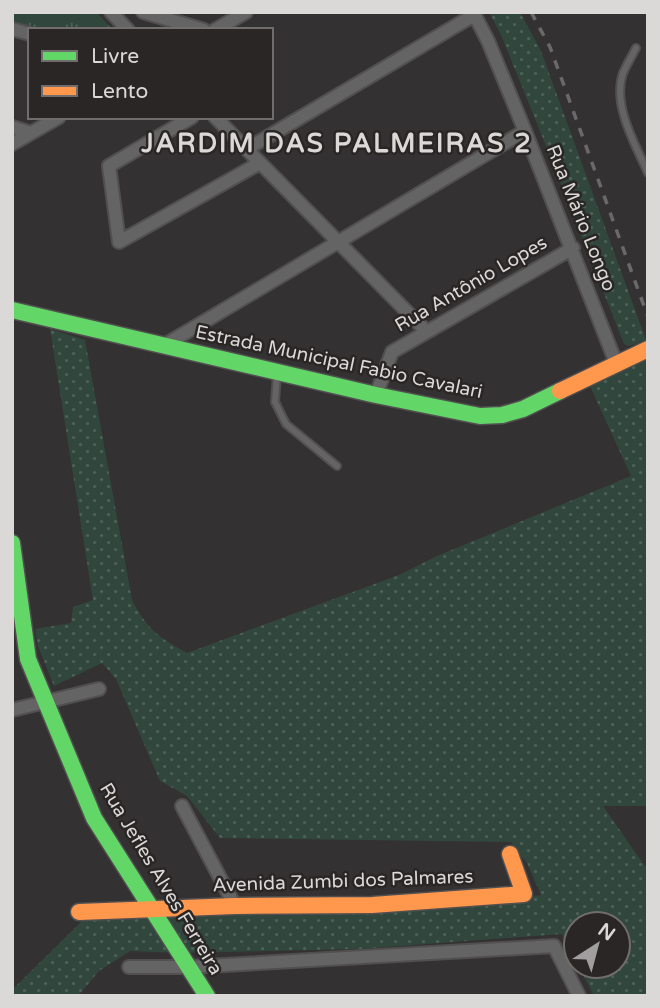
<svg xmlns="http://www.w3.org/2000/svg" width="660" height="1008" font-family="'Varela Round',sans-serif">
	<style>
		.grass { fill: url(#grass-dots) }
		.park { fill: url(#park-tufts) }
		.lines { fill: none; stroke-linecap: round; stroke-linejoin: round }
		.lane-casing { stroke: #514f4f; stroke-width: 10 }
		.street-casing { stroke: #514f4f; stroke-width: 16 }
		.fast-casing { stroke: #514f4f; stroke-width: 19 }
		.slow-casing { stroke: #514f4f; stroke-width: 19 }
		.lane { stroke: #656464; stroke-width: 6 }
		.street { stroke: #656464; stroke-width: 12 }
		.fast { stroke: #63d668; stroke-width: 16 }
		.slow { stroke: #ff974d; stroke-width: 16 }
		.rail { stroke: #6a6868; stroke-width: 3.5; stroke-dasharray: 9 9; stroke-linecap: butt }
		.labels { text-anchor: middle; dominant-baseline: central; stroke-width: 5; stroke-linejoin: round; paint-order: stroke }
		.street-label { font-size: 19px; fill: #dbd8d8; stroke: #2a2626 }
		.district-label { font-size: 26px; font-weight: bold; letter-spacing: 2px; fill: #dbd8d8; stroke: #2a2626 }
	</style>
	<defs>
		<pattern id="grass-dots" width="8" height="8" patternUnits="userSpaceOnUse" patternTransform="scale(1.75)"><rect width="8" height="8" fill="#31473d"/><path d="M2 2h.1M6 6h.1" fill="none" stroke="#4e6158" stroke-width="1.8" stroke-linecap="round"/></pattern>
		<pattern id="park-tufts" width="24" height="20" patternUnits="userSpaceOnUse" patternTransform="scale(1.75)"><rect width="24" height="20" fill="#31473d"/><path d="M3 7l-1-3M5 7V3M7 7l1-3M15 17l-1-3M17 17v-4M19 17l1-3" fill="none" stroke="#4e6158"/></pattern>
	</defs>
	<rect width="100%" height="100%" fill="#333131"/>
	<!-- grass -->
	<path class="grass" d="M489,12H520L541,51L646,340L629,346L624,344L538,126L501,35Z
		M50,329L85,340L132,600C147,629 158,637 187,653L399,575L437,556L631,476L590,386L648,358V806H603L644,865L648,867V996H594L579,966H618V924H576V961L562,934L360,949L180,953L130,951L99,971L78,996H12V990L85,918L415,908L541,895L527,863L511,842L220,838L187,796L160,781L116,679L102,663L54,686L38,646L35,629L71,623L73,607L93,600Z"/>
	<!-- park -->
	<path class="park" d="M12,12H96L113,30H45L12,21Z"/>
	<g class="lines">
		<defs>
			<path id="lane" d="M636,48C632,56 627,64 623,73C612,105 635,144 648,173
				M277,374L275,402L286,424L337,466"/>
			<path id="street" d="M111,12L128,30
				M143,12L204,30
				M473,12L488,41L525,131L616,363
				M12,29L30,34
				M215,30L246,12
				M192,117L109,166L119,242L260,163
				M215,117L427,332
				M12,127L31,133
				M12,144L59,117
				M247,149L474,15
				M163,346L525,131
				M376,395L392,352L573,248
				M12,710L99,689
				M182,806L235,906
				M129,967H189L554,946L579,996"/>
			<path id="fast" d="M12,310L376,395L480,416L502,415L523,409L560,391
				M12,543L28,659L94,818L207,996"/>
			<path id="slow" d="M560,391L648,349
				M79,912L235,906L372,905L524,894L510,854"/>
		</defs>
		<!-- lane casing -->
		<use href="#lane" class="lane-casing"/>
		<!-- street casing -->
		<use href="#street" class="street-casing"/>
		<!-- fast casing -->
		<use href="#fast" class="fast-casing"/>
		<!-- slow casing -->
		<use href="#slow" class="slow-casing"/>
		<!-- lane -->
		<use href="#lane" class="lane"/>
		<!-- street -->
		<use href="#street" class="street"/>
		<!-- fast -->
		<use href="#fast" class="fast"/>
		<!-- slow -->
		<use href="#slow" class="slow"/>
		<!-- rail -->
		<path class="rail" d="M531,12L550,47L648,317"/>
	</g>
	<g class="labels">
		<!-- street labels -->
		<g class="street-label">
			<text transform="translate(581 218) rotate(68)">Rua Mário Longo</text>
			<text transform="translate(471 284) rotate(-30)">Rua Antônio Lopes</text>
			<text transform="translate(339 362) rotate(12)">Estrada Municipal Fabio Cavalari</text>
			<text transform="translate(161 879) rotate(59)">Rua Jefles Alves Ferreira</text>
			<text transform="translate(343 881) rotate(-2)">Avenida Zumbi dos Palmares</text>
		</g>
		<!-- district labels -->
		<g class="district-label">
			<text x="337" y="143">JARDIM DAS PALMEIRAS 2</text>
		</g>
	</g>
	<!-- border -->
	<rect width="660" height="1008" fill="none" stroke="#dbd8d8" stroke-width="28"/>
	<!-- legend -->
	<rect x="28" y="28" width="245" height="91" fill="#2a2626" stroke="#716d6d" stroke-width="2"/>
	<rect x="42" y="51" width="35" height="10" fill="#63d668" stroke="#716d6d" stroke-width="2"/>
	<text x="91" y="63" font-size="21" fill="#dbd8d8">Livre</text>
	<rect x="42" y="86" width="35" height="10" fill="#ff974d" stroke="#716d6d" stroke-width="2"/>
	<text x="91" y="98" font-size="21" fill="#dbd8d8">Lento</text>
	<!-- north arrow -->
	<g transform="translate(597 945) rotate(36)"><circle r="33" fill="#2a2626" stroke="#716d6d" stroke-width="2"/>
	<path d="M0-5L12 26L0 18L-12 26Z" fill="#a09e9e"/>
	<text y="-10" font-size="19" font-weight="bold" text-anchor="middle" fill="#dbd8d8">N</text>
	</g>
</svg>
